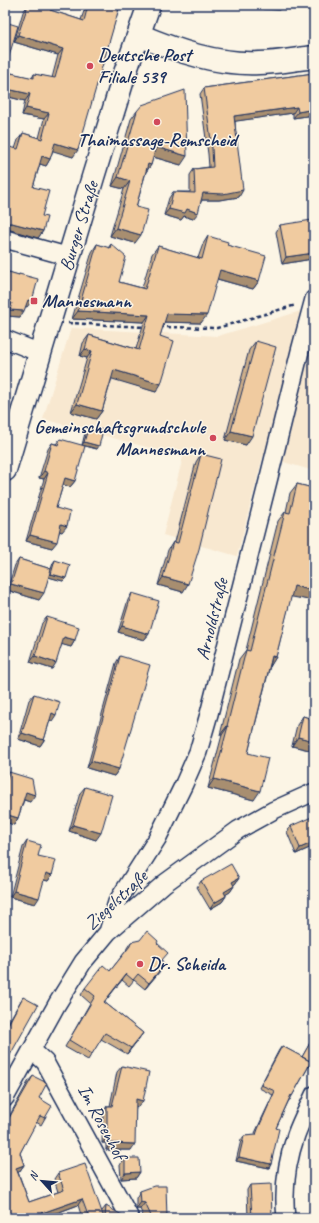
<svg xmlns="http://www.w3.org/2000/svg" width="319" height="1223" font-family="Caveat,sans-serif">
	<style>
		.built { fill: #f8e8d0 }
		.lines { fill: none; stroke-linecap: round; stroke-linejoin: round }
		.minor-casing { stroke: #1b2f5e; stroke-width: 20 }
		.major-casing { stroke: #1b2f5e; stroke-width: 25 }
		.path { stroke: #1b2f5e; stroke-width: 2.5; stroke-dasharray: 4 3; stroke-linecap: butt }
		.minor { stroke: #fcf5e5; stroke-width: 17 }
		.major { stroke: #fcf5e5; stroke-width: 22 }
		.wall { fill: #ceaf8a; stroke: #1b2f5e }
		.shaded-wall { fill: #a88e70; stroke: #1b2f5e }
		.building { fill: #f0cba0; stroke: #1b2f5e }
		.poi-dot { fill: #d1495b; stroke: #fcf5e5; stroke-width: 1.5 }
		.labels { text-anchor: middle; dominant-baseline: central; stroke-width: 3; stroke-linejoin: round; paint-order: stroke }
		.poi-label { font-size: 19px; font-weight: bold; fill: #1b2f5e; stroke: #fcf5e5; text-anchor: start }
		.street-label { font-size: 19px; fill: #1b2f5e; stroke: #fcf5e5 }
	</style>
	<rect width="100%" height="100%" fill="#fcf5e5"/>
	<filter id="ink" filterUnits="userSpaceOnUse"><feTurbulence type="fractalNoise" baseFrequency=".025" numOctaves="2"/><feDisplacementMap in="SourceGraphic" scale="8" xChannelSelector="R" yChannelSelector="G"/><feConvolveMatrix kernelMatrix="1 2 1 2 8 2 1 2 1" color-interpolation-filters="sRGB"/></filter>
	<g filter="url(#ink)">
		<!-- built -->
		<path class="built" d="M314,307V471L263,456L237,556L163,535L183,457L43,419L71,328L218,336Z"/>
		<g class="lines">
			<defs>
				<path id="minor" d="M5,239L70,257
					M5,339L40,353
					M108,932L117,902L157,839L184,784L198,752L209,714L269,477L300,351L314,299
					M32,1050L45,1062L130,1218
					M5,1098L57,1004L83,962L108,932L165,883L238,830L274,810L314,792
					M286,1218C283,1191 287,1161 296,1135C301,1121 308,1108 314,1095"/>
				<path id="major" d="M139,35C177,51 217,65 259,63C277,63 296,59 314,57
					M5,470L93,177L125,73L149,5"/>
			</defs>
			<!-- minor casing -->
			<use href="#minor" class="minor-casing"/>
			<!-- major casing -->
			<use href="#major" class="major-casing"/>
			<!-- path -->
			<path class="path" d="M68,323L145,327
				M160,327L217,328L296,305"/>
			<!-- minor -->
			<use href="#minor" class="minor"/>
			<!-- major -->
			<use href="#major" class="major"/>
		</g>
		<!-- wall -->
		<path class="wall" d="M28,5H52L50,10L81,20L86,5H120L73,157L53,150L50,159L46,166L40,164L33,187L42,216L43,231L38,238L7,229L15,149L18,140L23,133L39,138L44,119L22,115L25,101L5,96V85L6,79L11,73L32,78L34,74L52,78L58,55L14,42L23,12Z
			M314,73V115L293,118V113L235,121L239,197L219,200H202L193,219L184,216L181,220L164,215L169,198L173,192H190V175L194,169L209,167L208,154L200,94L204,88Z
			M137,111L181,165L153,157L151,165L146,172L136,207L135,243L110,236L124,189L112,186L131,119Z
			M280,225L314,234V256L312,259L282,264L276,232Z
			M208,236L227,245L259,281L253,289L217,279L201,323L164,322L160,336L156,392L112,378L102,411L96,419L71,412L87,358L80,356L83,343L89,335L136,349L144,322L72,319L92,252L97,244L108,248L111,244L119,282L142,288L152,254L158,246L198,258L203,244Z
			M5,271L18,275L19,274L27,307L26,306L20,317L6,316L8,309L5,308Z
			M256,341L246,445L225,440L249,350Z
			M314,396V409L311,408Z
			M89,426L97,449L82,445L86,429Z
			M60,439L75,481L70,487L63,485L56,508L62,532L60,531L52,548L26,541L44,479L39,478L48,449L52,443L56,444Z
			M201,454L183,592L158,585L168,550L173,542H175L196,462Z
			M297,484L312,488L314,487V601L291,596L276,657L270,666L248,753L254,800L208,788L222,735H220L239,659L246,650L278,521L285,512H286L290,493Z
			M19,559L51,569L53,563L55,560L63,581L49,577L39,600L7,590L15,565Z
			M132,593L149,634L144,640L118,632L128,600Z
			M47,617L75,640L71,647L62,644L52,669L30,662L42,623Z
			M120,656L119,769L114,776L87,768L116,663Z
			M34,694L52,721L50,720L44,740L40,746L18,739L29,700Z
			M314,700V751L292,746L297,725L303,716L309,718L312,702Z
			M9,772L30,802L24,800L18,818L14,825L5,822V777Z
			M85,787L96,840L69,831L80,793Z
			M291,826L314,846L296,854L287,832Z
			M27,841L52,875L48,881L44,880L35,904L10,897L23,847Z
			M239,878L235,884L233,885L234,886L230,892L226,894V896L222,902L210,909L197,887L201,881Z
			M131,942L157,944L162,961L165,964L145,989L134,980L129,986L122,980L104,1002L143,1033L127,1054L101,1039L88,1060L65,1047L90,1003L81,995L85,988L110,971L126,951L127,948Z
			M23,997L5,1064V1028L20,1002Z
			M310,1043L314,1046V1066L312,1068L309,1066L292,1096L290,1100H289L276,1128L271,1164L269,1168L236,1161L241,1140L244,1136H255V1133L273,1095L259,1088L279,1050L282,1046L302,1057Z
			M122,1066L138,1107L136,1106L131,1150H106V1143H102L103,1112L107,1106H110L117,1072Z
			M33,1076L39,1098L45,1118L41,1125L36,1122L20,1153L24,1165L19,1172H18L29,1202L58,1192L54,1179L58,1173L102,1211L106,1206L123,1218H82L78,1205L44,1218H5V1124L28,1082Z
			M314,1133V1144L311,1143Z
			M125,1158L140,1172L136,1178L121,1179L120,1165Z
			M250,1185L272,1218H248L247,1190Z
			M140,1191L167,1218H144L140,1209H136V1198Z"/>
		<!-- shaded-wall -->
		<path class="shaded-wall" d="M266,5H314V10L282,7L279,10L263,9Z
			M18,35L63,49L58,55L14,42Z
			M5,54L9,56L5,62Z
			M7,89L30,94L25,101L5,96V92Z
			M297,107L293,113L230,122L234,116Z
			M26,108L49,113L44,119L22,115Z
			M314,109V115L293,118L298,112Z
			M55,143L78,150L73,157L50,150Z
			M156,147L187,156L181,165L150,156Z
			M42,156L50,159L46,166L37,163Z
			M148,164L151,165L145,173Z
			M118,177L130,181L124,189L112,186Z
			M243,190L239,197L219,200H199L203,193Z
			M169,209H187L198,213L193,219L184,216L181,220L164,215Z
			M7,223H12L43,231L38,238L7,229H5V224Z
			M116,228L141,235L135,243L110,236Z
			M314,253V256L312,259L282,264L286,257Z
			M220,270L259,281L253,289L214,278Z
			M28,300L32,301L27,307L24,306Z
			M5,301L12,303L8,309L5,308Z
			M10,310L24,311L20,317L6,316Z
			M78,311L149,315L144,322L72,319Z
			M167,314L207,315L201,323L161,322Z
			M85,349L92,351L87,358L80,356Z
			M114,370L161,384L156,392L109,378Z
			M314,403V409L311,408Z
			M77,404L102,411L96,419L71,412Z
			M231,431L252,436L246,445L225,440Z
			M84,442L99,446L97,449L82,445Z
			M44,471L48,473L44,479L39,478Z
			M65,478L75,481L70,487L61,484Z
			M61,524L67,526L62,532L57,530Z
			M30,535L57,542L52,548L26,541Z
			M51,574L66,578L63,581L48,577Z
			M163,577L188,584L183,592L158,585Z
			M11,584L44,593L39,600L7,590Z
			M294,586L314,591V601L287,596Z
			M122,626L149,634L144,640L118,632Z
			M64,637L75,640L71,647L60,644Z
			M35,656L56,663L52,669L30,662Z
			M272,656L276,657L270,667Z
			M52,713L56,715L52,721L47,720Z
			M227,726H228L222,735H220Z
			M22,733L44,740L40,746L18,739Z
			M298,737L314,741V751L292,746Z
			M91,761L119,769L114,776L87,768Z
			M214,779L260,791L254,800L208,788Z
			M26,792L35,795L30,802L22,799Z
			M5,814L18,818L14,825L5,822Z
			M73,825L101,833L96,840L69,831Z
			M314,842V846L296,854L300,848Z
			M46,873L52,875L48,881L41,879Z
			M239,878L235,884L228,888L232,882Z
			M234,886L230,892L220,898L224,892Z
			M14,891L39,898L35,904L10,897Z
			M226,896L222,902L210,909L214,903Z
			M165,964L161,970L145,989L149,983Z
			M126,974L122,980L100,1008L104,1002Z
			M143,1033L138,1040L127,1054L131,1048Z
			M136,1099L143,1101L138,1107L132,1105Z
			M107,1137H110L106,1143H102Z
			M314,1139V1144L311,1143Z
			M110,1143L135,1144L131,1150H106Z
			M239,1157L271,1164L269,1168L236,1161Z
			M24,1165L19,1172L12,1174L16,1168Z
			M140,1172L136,1178L121,1179L125,1173Z
			M82,1199L78,1205L43,1218L42,1213Z
			M141,1202L145,1203L140,1209H136Z"/>
		<!-- building -->
		<path class="building" d="M28,5L32,6V5H52L50,10L84,21L88,5H120L78,150L55,143L50,159L42,156L33,187L49,191L42,216L47,217L43,231L12,223H7L5,224V146L18,149L23,133L42,139L49,113L26,108L30,94L7,89L11,73L34,78V74L55,78L63,49L18,35Z
			M5,22L18,26L9,56L5,54Z
			M314,73V109L298,112L297,107L234,116L243,190L223,194L203,193L198,213L187,209L185,213L169,209L173,192L195,193L194,169L213,167L212,148L204,88Z
			M185,90L187,156L156,147L151,165L148,164L136,207L148,210L141,235L116,228L130,181L118,177L137,111L142,105Z
			M312,220L314,234V253L286,257L280,225Z
			M208,236L228,242L227,245L266,256L259,281L220,270L207,315L167,314L160,336L174,341L161,384L114,370L102,411L77,404L92,351L85,349L89,335L139,350L149,315L78,311L97,244L110,248L111,244L126,257L119,282L145,289L158,246L202,259Z
			M5,271L19,275V274L38,279L32,301L28,300L24,311L10,310L12,303L5,301Z
			M256,341L276,347L252,436L231,431Z
			M89,426L103,430L99,446L84,442Z
			M60,439L85,446L75,481L65,478L56,508L70,512L67,526L61,524L57,542L30,535L48,473L44,471L52,443L58,445Z
			M201,454L221,459L199,549L188,584L163,577L173,542L178,543Z
			M297,484L313,488V487H314V591L294,586L276,657L272,656L248,753L268,758L260,791L214,779L228,726H227L246,650L250,651L285,512L290,513Z
			M19,559L51,569L44,593L11,584Z
			M55,560L70,565L66,578L51,574Z
			M132,593L159,601L149,634L122,626Z
			M47,617L79,627L75,640L64,637L56,663L35,656Z
			M120,656L150,665L119,769L91,761Z
			M34,694L60,702L56,715L52,713L44,740L22,733Z
			M314,712V741L298,737L303,716L312,719Z
			M9,772L32,779L35,795L26,792L18,818L5,814V785Z
			M85,787L112,795L101,833L73,825Z
			M314,816V842L300,848L291,826Z
			M27,841L41,845L38,856L56,860L52,875L46,873L39,898L14,891Z
			M231,864L239,878L232,882L234,886L224,892L226,896L214,903L201,881Z
			M147,931L158,941L157,943L168,953L161,961L165,964L149,983L138,974L133,980L126,974L104,1002L143,1033L131,1048L105,1033L92,1054L69,1040L95,996L85,988L103,965L110,971L130,946L131,942L140,940Z
			M23,997L38,1005L5,1064V1030Z
			M310,1043L314,1046V1064L311,1062L292,1096L291,1095L276,1128L279,1129L271,1164L239,1157L244,1136L256,1135L258,1129L275,1091L261,1085L282,1046L310,1061L302,1057Z
			M122,1066L149,1072L143,1101L136,1099L135,1144L110,1143V1137H107V1106H112Z
			M33,1076L47,1083L39,1098L52,1106L45,1118L40,1116L20,1153L24,1165L16,1168L29,1202L64,1190L58,1173L85,1164L104,1218H89L82,1199L42,1213L44,1218H5V1125Z
			M125,1158H139L140,1172L125,1173Z
			M271,1184L272,1218H252L250,1185Z
			M154,1186H166L167,1218H152L145,1203L141,1202L140,1191Z
			M106,1206L122,1215L123,1218H105Z
			M192,1216L193,1218H187Z"/>
	</g>
	<!-- markers -->
	<g class="poi-dot">
		<circle cx="90" cy="66" r="4"/>
		<circle cx="157" cy="122" r="4"/>
		<rect x="30" y="297" width="8" height="8" rx="2"/>
		<circle cx="213" cy="438" r="4"/>
		<circle cx="140" cy="964" r="4"/>
	</g>
	<g class="labels">
		<!-- poi labels -->
		<g class="poi-label">
			<text x="98" y="55">Deutsche Post<tspan x="98" dy="22">Filiale 539</tspan></text>
			<text x="157" y="140" text-anchor="middle">Thaimassage-Remscheid</text>
			<text x="42" y="301">Mannesmann</text>
			<text x="205" y="427" text-anchor="end">Gemeinschaftsgrundschule<tspan x="205" dy="22">Mannesmann</tspan></text>
			<text x="148" y="964">Dr. Scheida</text>
		</g>
		<!-- street labels -->
		<g class="street-label">
			<text transform="translate(79 226) rotate(-73)">Burger Straße</text>
			<text transform="translate(212 619) rotate(-76)">Arnoldstraße</text>
			<text transform="translate(116 900) rotate(-43)">Ziegelstraße</text>
			<text transform="translate(102 1122) rotate(62)">Im Rosenhof</text>
		</g>
	</g>
	<!-- margin -->
	<rect width="319" height="1223" fill="none" stroke="#fcf5e5" stroke-width="20"/>
	<rect x="10" y="10" width="299" height="1203" fill="none" stroke="#1b2f5e" stroke-width="1.5" filter="url(#ink)"/>
	<!-- north arrow -->
	<g transform="translate(42 1181) rotate(297)" stroke="#fcf5e5" stroke-width="3" paint-order="stroke">
	<path d="M0-3L7 15L0 10L-7 15Z" fill="#1b2f5e"/>
	<text y="-6" font-size="11" font-weight="bold" text-anchor="middle" fill="#1b2f5e">N</text>
	</g>
</svg>
